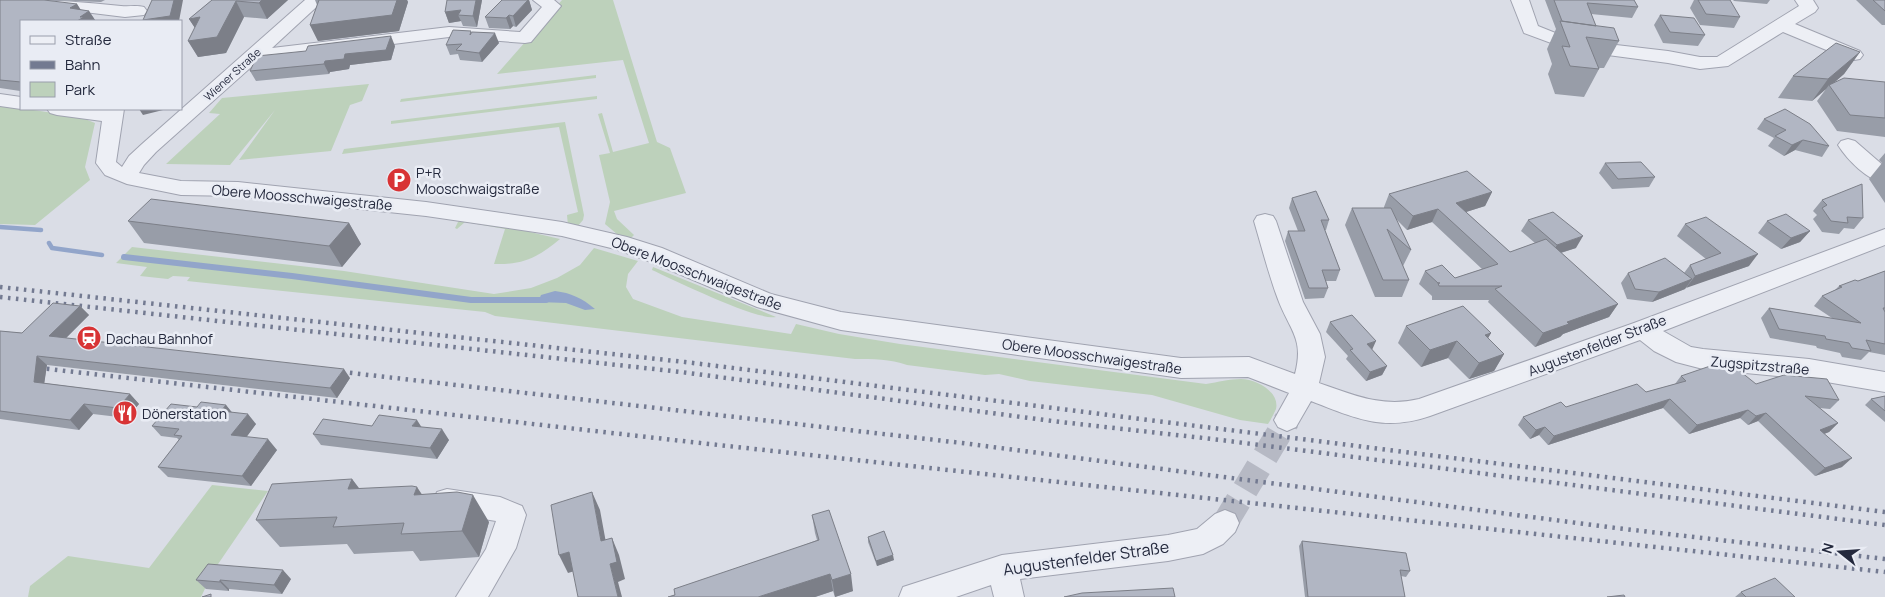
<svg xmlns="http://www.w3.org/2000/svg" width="1885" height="597" font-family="Manrope,sans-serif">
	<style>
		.green { fill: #bdd1bb }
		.water { fill: #92a5ca }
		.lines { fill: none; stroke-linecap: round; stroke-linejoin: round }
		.stream-far1 { stroke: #92a5ca; stroke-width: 4.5 }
		.stream { stroke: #92a5ca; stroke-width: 6 }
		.minor-tunnel { stroke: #b6b9c4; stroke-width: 26; stroke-dasharray: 26 13; stroke-linecap: butt }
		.minor-casing { stroke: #a0a3b0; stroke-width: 2 }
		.minor { fill: #edeff5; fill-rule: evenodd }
		.rail { stroke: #737a91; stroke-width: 4.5; stroke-dasharray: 2.5 5.5; stroke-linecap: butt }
		.wall { fill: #989da8 }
		.shaded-wall { fill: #7c7f88 }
		.building { fill: #b1b6c3; stroke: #7c7f88 }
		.labels { text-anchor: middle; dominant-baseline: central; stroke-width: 5; stroke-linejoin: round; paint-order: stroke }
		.far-street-label { font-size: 11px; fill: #24293d; stroke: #e9ecf4 }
		.poi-label { font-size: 14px; fill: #24293d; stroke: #e9ecf4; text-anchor: start }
		.street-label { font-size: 14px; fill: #24293d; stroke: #e9ecf4 }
		.near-street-label { font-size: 16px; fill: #24293d; stroke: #e9ecf4 }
	</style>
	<rect width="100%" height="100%" fill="#dadde6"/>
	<!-- green -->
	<path class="green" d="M562,0H613L657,142L670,148L686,193L614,211L617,219L634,235L631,238L618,235L605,224L610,202L599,155L610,153L598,114L602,113L613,152L649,143L623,60L497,74Z
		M596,75V78L400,102L401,99Z
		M369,84L362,101L350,105L331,151L239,160L275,110L230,165L166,164L220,114L209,113L222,98Z
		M597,96V99L391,124V121Z
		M0,105L80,117L95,123L85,167L90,180L35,225L0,224Z
		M565,122L584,215L583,220L577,227L568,226L567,215L578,212L559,127L342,154L344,149Z
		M463,220L522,226L530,232L560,239C538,257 524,265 494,264L505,229L465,222L457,229L455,228L458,222Z
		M132,247L344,271L494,294L531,288L557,278L580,265L594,248L638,261L628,274L626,287L633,299L682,317L791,334L796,324L839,334L900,344L1206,384C1218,382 1230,379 1241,379C1256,379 1280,392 1276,409C1274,414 1271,419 1268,424L1240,420L1152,395L1030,381L999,374L985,375L907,365C890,359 873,359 855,359L495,316L485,312L187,281L190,277L173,276L168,279L140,276L147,267L116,263Z
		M653,267L776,317C757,321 674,280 652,270Z
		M212,485L268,491L214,570L201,597H28L30,586L68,556L149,568Z"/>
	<!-- water -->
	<path class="water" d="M555,291C571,293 582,298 595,309L585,310L566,303L538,302L541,295Z"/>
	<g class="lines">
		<!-- stream-far1 -->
		<path class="stream-far1" d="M0,227L41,230
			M49,243L52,248L102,255"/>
		<!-- stream -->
		<path class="stream" d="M124,257L292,276L471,300H546"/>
		<!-- minor-tunnel -->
		<path class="minor-tunnel" d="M1225,523L1287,420"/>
		<defs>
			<path id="minor" d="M18,0C53,0 86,2 121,6C129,7 136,5 144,7L147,11L144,15L125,17L27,5L21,4Z
				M305,0H324L272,48L449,27L520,32L542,7L533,0H554L561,6L531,42L525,43L449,37L258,61L156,152L144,165L139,173L181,181L238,182L426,202L562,222L627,237L662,248L771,294L841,312L1181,358L1249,357L1295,374C1304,339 1291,332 1279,302C1269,276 1262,248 1254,221L1257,216L1265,214L1273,216L1276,221L1303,302L1320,334L1325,357L1319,383C1353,395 1383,408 1419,399L1634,323L1885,229V245L1663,331L1691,347L1703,349L1809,359L1885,372V392L1809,379L1703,369L1676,362L1654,351L1640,340L1430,416C1383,432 1355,418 1311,401L1296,427L1287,431L1278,427L1274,420L1289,393L1248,377L1181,378L841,330L757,307L646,260L615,249L562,236L426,216L238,196L181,195L127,184L105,175L96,163L102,121L57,115L50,113L47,109H124L116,162L122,167L129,156L142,144Z
				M1511,0H1529L1538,26L1573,40L1668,51L1700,57H1717L1799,6L1795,0H1813L1818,8L1815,12L1795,24L1860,51L1863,55L1860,59L1854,60L1848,59L1783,32L1728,66L1700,69L1668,63L1570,50L1524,33Z
				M0,94L21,97V109L0,106Z
				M1848,139L1855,141L1885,167V184C1867,179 1848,161 1838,145L1841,141Z
				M447,489L500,497L522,506L526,515L516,548L488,597H456L486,549L496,521L447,513L437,510L433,501L437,492Z
				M1225,510L1235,514L1239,523L1235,532L1223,544L1203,554L1168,561L1020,579L1024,597H994L991,585L956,597H899L903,587L1002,555L1168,535L1197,529L1215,514Z"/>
		</defs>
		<!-- minor casing -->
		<use href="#minor" class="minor-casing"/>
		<!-- minor -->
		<use href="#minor" class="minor"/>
		<!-- rail -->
		<path class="rail" d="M0,287L685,362L1885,512
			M0,297L681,372L1052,421L1221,440L1885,525
			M31,367L709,444L1885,572
			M334,371L962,443L1616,528L1885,559"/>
	</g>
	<!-- wall -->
	<path class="wall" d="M0,0L77,4L81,10L89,11L95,20L21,21V93L20,91L0,88Z
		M50,0H105L101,2Z
		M212,0H288L267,19L244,17L226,53L198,57L188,41L195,28L189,19Z
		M315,0H407L408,2L399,31L318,41L310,25L317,5Z
		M482,0L477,27L463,26L461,21L449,23L445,12Z
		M502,0H529L532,10L516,27L513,26L510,29L489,28L485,17Z
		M1545,0H1634L1638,7L1632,18L1591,14L1596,26L1619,41L1604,68H1599V69L1584,97L1555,94L1548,74L1552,64L1547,49L1556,29Z
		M1694,0H1729L1740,17L1734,28L1700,25L1690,8Z
		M1733,0H1770L1767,4L1734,1Z
		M1856,0H1885V25H1882Z
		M1660,15L1705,35L1698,46L1663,43L1654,25Z
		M471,31V33L499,43L482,62L460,60L458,54L450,55L446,45Z
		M395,46L391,60L350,65L349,69L330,72L329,74L256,81L250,71Z
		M1860,52L1844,74L1834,83L1885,82V137L1837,131L1817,101L1826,89L1812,101L1778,98L1793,76Z
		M1764,119L1829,146L1822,157L1795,150L1784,156L1768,146L1774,138L1757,129Z
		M1885,153V203L1869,179L1882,163L1879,160Z
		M1605,163L1655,177L1649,187L1612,189L1599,173Z
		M1492,192L1485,206L1466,212L1510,252L1535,243L1521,231L1528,220L1576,248L1561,253L1618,304L1609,317L1563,334L1560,337L1535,347L1488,302L1489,300H1432V296L1419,284L1425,271L1455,278L1482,269L1432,222L1407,230L1396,219L1411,250L1403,266L1409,280L1402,297H1375L1345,225L1352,208H1384V207L1389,194Z
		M1292,198L1329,220L1326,230H1325L1340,270L1336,281H1326L1328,288L1324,298L1305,299L1285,241L1288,231H1298L1289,208Z
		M1822,200L1863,218L1854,229L1844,228L1839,234L1822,232L1813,219L1817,215L1813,211Z
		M128,221L349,223L361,244L342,267L144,243Z
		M1767,221L1810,231L1800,242L1781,249L1758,233Z
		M1685,224L1749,266L1686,287L1685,289L1652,302L1627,299L1621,283L1628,273H1684L1690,265L1706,259L1677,236Z
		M1885,271V355L1869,352L1861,360L1842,357L1840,353L1817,348L1816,346L1770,338L1761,318L1769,308L1832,318L1814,306L1822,296L1835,290L1839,286L1858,281Z
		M80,306L89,315L66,338L350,378L337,398L47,365L44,383L130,394L139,404L127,418L93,414L79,430L0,419V331L22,333Z
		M1330,322L1372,350L1387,366L1382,375L1366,381L1346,359L1348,356L1326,332Z
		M1406,326L1491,333L1488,338L1504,354L1494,371L1469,379L1448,358L1421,367L1398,343Z
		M1681,376L1756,384L1839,400L1830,409L1819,408L1838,423L1829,432L1824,434L1842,467L1815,476L1758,421L1748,425L1740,418L1689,434L1663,408L1548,445L1539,435L1530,439L1518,425L1523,417L1566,407L1646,392L1675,384Z
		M1885,396V422L1865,405L1871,399Z
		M226,405L231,412L256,424L246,437L277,450L251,486L168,477L158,467L179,440L177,438L161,436L152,426Z
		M372,426L421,427L449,440L437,459L321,445L313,434Z
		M352,479L359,488L422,494L489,522L479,557L420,561L413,551L354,554L347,544L280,547L256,520Z
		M812,515L853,591L835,597L833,591L815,597H668L817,540L815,533Z
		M868,537L894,560L877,566L868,542Z
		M1302,541L1410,571L1406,577L1401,576L1405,597H1305L1299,546Z
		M291,579L282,594L229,589V591L206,589L196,580Z
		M1741,592L1795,597H1735Z"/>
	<!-- shaded-wall -->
	<path class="shaded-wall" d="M174,0H183L179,21H144L143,20Z
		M262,0H288L267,19L259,3Z
		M397,0H407L408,2L399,31L318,41L310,25Z
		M476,0H482L477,27L473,16Z
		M528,0H529L532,10L516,27L513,16Z
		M236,1L244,17L226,53L198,57L188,41Z
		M77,4L83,14L70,8Z
		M461,10L458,15L461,21L449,23L445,12Z
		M89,11L95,20L94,21H77L80,17Z
		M509,15L513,26L510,29L506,18Z
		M200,17L199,34L189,19Z
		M495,33L499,43L482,62L479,53Z
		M391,36L395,46L391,60L350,65L349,69L330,72L329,74L324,64L325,61L345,54Z
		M1860,52L1844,74L1830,86L1829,85L1826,89L1812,101L1828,79Z
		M139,109H167L143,115Z
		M1803,140L1795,150L1784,156L1792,145Z
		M1492,192L1485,206L1450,217L1456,203Z
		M1438,209L1432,222L1407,230L1413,216Z
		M349,223L361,244L342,267L329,246Z
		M1810,231L1800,242L1781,249L1791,238Z
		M1583,236L1576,248L1550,256L1557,245Z
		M1758,254L1749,266L1686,288L1695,276Z
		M1692,279L1685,289L1652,302L1659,292Z
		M1618,304L1609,317L1563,334L1560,337L1535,347L1543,333L1567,322Z
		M80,306L89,315L58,346L49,336Z
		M1491,333L1481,350L1485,335Z
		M1376,341L1372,350L1367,344Z
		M1457,341L1448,358L1421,367L1430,350Z
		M1504,354L1494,371L1469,379L1479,363Z
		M37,356L47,365L43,392L34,382Z
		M1387,366L1382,375L1366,381L1370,372Z
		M344,369L350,378L337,398L330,388Z
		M130,394L139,404L127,418L118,408Z
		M1670,399L1663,408L1548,445L1554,436Z
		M84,404L93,414L79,430L70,420Z
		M226,405L235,416L221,411Z
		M1748,410L1740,418L1689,434L1697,425Z
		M1766,413L1758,421L1748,425L1756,416Z
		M248,414L256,424L240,446L231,435Z
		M417,420L424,431L412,426Z
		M1838,423L1829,432L1811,439L1820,430Z
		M1545,427L1539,435L1530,439L1536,430Z
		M442,429L449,440L437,459L430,448Z
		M268,439L277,450L251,486L242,476Z
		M1852,458L1842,467L1815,476L1825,468Z
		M352,479L372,506L348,489Z
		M417,487L435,514L414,495Z
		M592,492L600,510L609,559L601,541Z
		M473,495L489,522L479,557L462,531Z
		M612,538L619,555L625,579L618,582L622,597H618L610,564Z
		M569,552L578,570L568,573L559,555Z
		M893,555L894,560L877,566L876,561Z
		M283,570L291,579L282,594L274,585Z
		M830,574L833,591L815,597H758Z
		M851,574L853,591L835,597L832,580Z
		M220,580L229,589V591L220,582Z"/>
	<!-- building -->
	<path class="building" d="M0,0H44L77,4L70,8L89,11L80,17H84L77,21H21V82L0,80Z
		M152,0H174L170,16L143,20Z
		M212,0H262L259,3L236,1L217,37L188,41L200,17L189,19Z
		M319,0H397L392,15L310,25Z
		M447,0H476L473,16L458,15L461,10L445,12Z
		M502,0H528L513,16L509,15L506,18L485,17Z
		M1554,0H1634L1638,7L1587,3L1596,26L1562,21Z
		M1698,0H1730L1740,17L1706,14Z
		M1873,0H1885V11Z
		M1660,15L1694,18L1705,35L1670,32Z
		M1560,21L1614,28L1619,41L1586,37L1599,69L1570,66L1562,46L1570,47Z
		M453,30L471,31L470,35L472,32L495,33L479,53L456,50L462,44L446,45Z
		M391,36L386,50L345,54L344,59L325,61L324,64L250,71L257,56L306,51L308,46Z
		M1836,43L1860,52L1828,79L1793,76Z
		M1844,78L1885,82V118L1850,115L1829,85Z
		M1785,109L1810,124L1829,146L1803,140L1792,145L1775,136L1786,130L1764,119Z
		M1641,162L1655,177L1618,179L1605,163Z
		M1467,171L1492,192L1456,203L1510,252L1546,239L1618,304L1567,322L1569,324L1543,333L1495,289L1502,286H1439L1438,283H1440H1438L1425,271L1442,265L1455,278L1498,264L1438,209L1413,216L1389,194Z
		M1862,184L1863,218L1847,217L1848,223L1831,221L1822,208L1827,205L1822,200Z
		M1316,191L1329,220H1321L1340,270H1322L1328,288H1309L1288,231H1305L1292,198Z
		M151,199L349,223L329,246L128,221Z
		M1352,208H1391L1411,250L1387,229L1409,280H1383Z
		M1553,212L1583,236L1557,245L1528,220Z
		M1786,214L1810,231L1791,238L1767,221Z
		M1706,217L1758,254L1695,276L1690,265L1721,253L1685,224Z
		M1665,258L1692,279L1659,292L1635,289L1628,273Z
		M1885,271V308H1883L1885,312V344L1866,340L1871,351L1852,348L1849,343L1826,339L1825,336L1779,329L1769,308L1861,323L1822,296L1842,287L1839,286L1855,280L1858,281Z
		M53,303L80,306L49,336L344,369L330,388L37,356L34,382L130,394L118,408L84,404L70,420L0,411V331L22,333Z
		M1463,306L1491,333L1485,335L1504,354L1479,363L1457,341L1430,350L1406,326Z
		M1352,315L1376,341L1367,344L1387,366L1370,372L1350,350L1353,349L1330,322Z
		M1719,363L1731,364L1756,384L1784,375L1827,379L1839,400L1805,396L1838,423L1820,430L1852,458L1825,468L1766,413L1756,416L1748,410L1697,425L1670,399L1554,436L1545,427L1536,430L1523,417L1561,402L1566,407L1637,384L1646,392L1686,381L1681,376Z
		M1885,396V411L1871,399Z
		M201,402L226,405L221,411L248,414L231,435L268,439L242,476L158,467L182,436L174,435L179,429L152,426L171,404L197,407Z
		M379,415L417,420L412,426L442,429L430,448L313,434L323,419L372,426Z
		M352,479L348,489L412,486L417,487L414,495L457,492L473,495L462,531L401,534L404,523L333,527L337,517L256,520L272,484Z
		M592,492L601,541L612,538L617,562L610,564L618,597H578L569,552L559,555L551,505Z
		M829,510L851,574L832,580L830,574L758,597H668L675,595L674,589L819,540L812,515Z
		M884,531L893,555L876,561L868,537Z
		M1302,541L1406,553L1410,571L1400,570L1405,597H1308Z
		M208,564L283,570L274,585L220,580V582L196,580Z
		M1775,578L1795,597H1746L1741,592Z
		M1173,588L1175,597H1064L1082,593Z
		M211,594V597H202Z
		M1624,595L1625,597H1607Z"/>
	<!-- icons -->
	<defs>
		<symbol id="parking-disc" viewBox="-11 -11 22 22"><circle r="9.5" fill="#d83335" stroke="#e9ecf4"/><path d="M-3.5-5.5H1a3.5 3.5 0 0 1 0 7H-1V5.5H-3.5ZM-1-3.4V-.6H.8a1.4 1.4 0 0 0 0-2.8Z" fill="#fff"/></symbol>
		<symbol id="station-disc" viewBox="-11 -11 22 22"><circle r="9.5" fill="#d83335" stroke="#e9ecf4"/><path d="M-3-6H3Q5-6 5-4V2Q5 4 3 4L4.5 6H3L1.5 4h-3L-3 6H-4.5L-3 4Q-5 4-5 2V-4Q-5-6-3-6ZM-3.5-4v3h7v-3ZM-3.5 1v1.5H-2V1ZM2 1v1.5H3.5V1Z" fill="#fff"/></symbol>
		<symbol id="restaurant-disc" viewBox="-11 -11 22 22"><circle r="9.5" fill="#d83335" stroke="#e9ecf4"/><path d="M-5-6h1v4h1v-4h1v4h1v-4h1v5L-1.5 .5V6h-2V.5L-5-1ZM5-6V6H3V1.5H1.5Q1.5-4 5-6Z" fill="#fff"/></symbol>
	</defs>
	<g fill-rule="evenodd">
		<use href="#parking-disc" x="385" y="166" width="28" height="28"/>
		<use href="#station-disc" x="75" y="324" width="28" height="28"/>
		<use href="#restaurant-disc" x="111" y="399" width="28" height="28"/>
	</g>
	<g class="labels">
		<!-- far-street labels -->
		<g class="far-street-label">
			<text transform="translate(232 74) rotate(-42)">Wiener Straße</text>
		</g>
		<!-- poi labels -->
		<g class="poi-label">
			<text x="416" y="172">P+R<tspan x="416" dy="16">Mooschwaigstraße</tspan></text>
			<text x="106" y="338">Dachau Bahnhof</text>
			<text x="142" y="413">Dönerstation</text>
		</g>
		<!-- street labels -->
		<g class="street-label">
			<text transform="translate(302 197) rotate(5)">Obere Moosschwaigestraße</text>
			<text transform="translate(697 273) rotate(21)">Obere Moosschwaigestraße</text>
			<text transform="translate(1597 345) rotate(-21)">Augustenfelder Straße</text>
			<text transform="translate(1092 356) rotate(8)">Obere Moosschwaigestraße</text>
			<text transform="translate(1760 365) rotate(5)">Zugspitzstraße</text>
		</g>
		<!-- near-street labels -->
		<g class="near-street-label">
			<text transform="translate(1086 558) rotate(-8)">Augustenfelder Straße</text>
		</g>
	</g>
	<!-- legend -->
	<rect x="20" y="20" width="162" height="90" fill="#e9ecf4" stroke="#9a9eab"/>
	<rect x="30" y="36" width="25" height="8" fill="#edeff5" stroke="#9a9eab"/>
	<text x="65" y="45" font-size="15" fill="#24293d">Straße</text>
	<rect x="30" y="61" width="25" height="8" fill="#737a91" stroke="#9a9eab"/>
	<text x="65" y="70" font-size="15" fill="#24293d">Bahn</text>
	<rect x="30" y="82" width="25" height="15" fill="#bdd1bb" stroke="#9a9eab"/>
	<text x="65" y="95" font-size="15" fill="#24293d">Park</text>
	<!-- north arrow -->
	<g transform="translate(1840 552) rotate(287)" stroke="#e9ecf4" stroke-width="4" paint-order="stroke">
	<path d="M0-4L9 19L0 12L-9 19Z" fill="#24293d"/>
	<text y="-8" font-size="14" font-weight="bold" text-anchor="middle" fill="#24293d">N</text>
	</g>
</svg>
